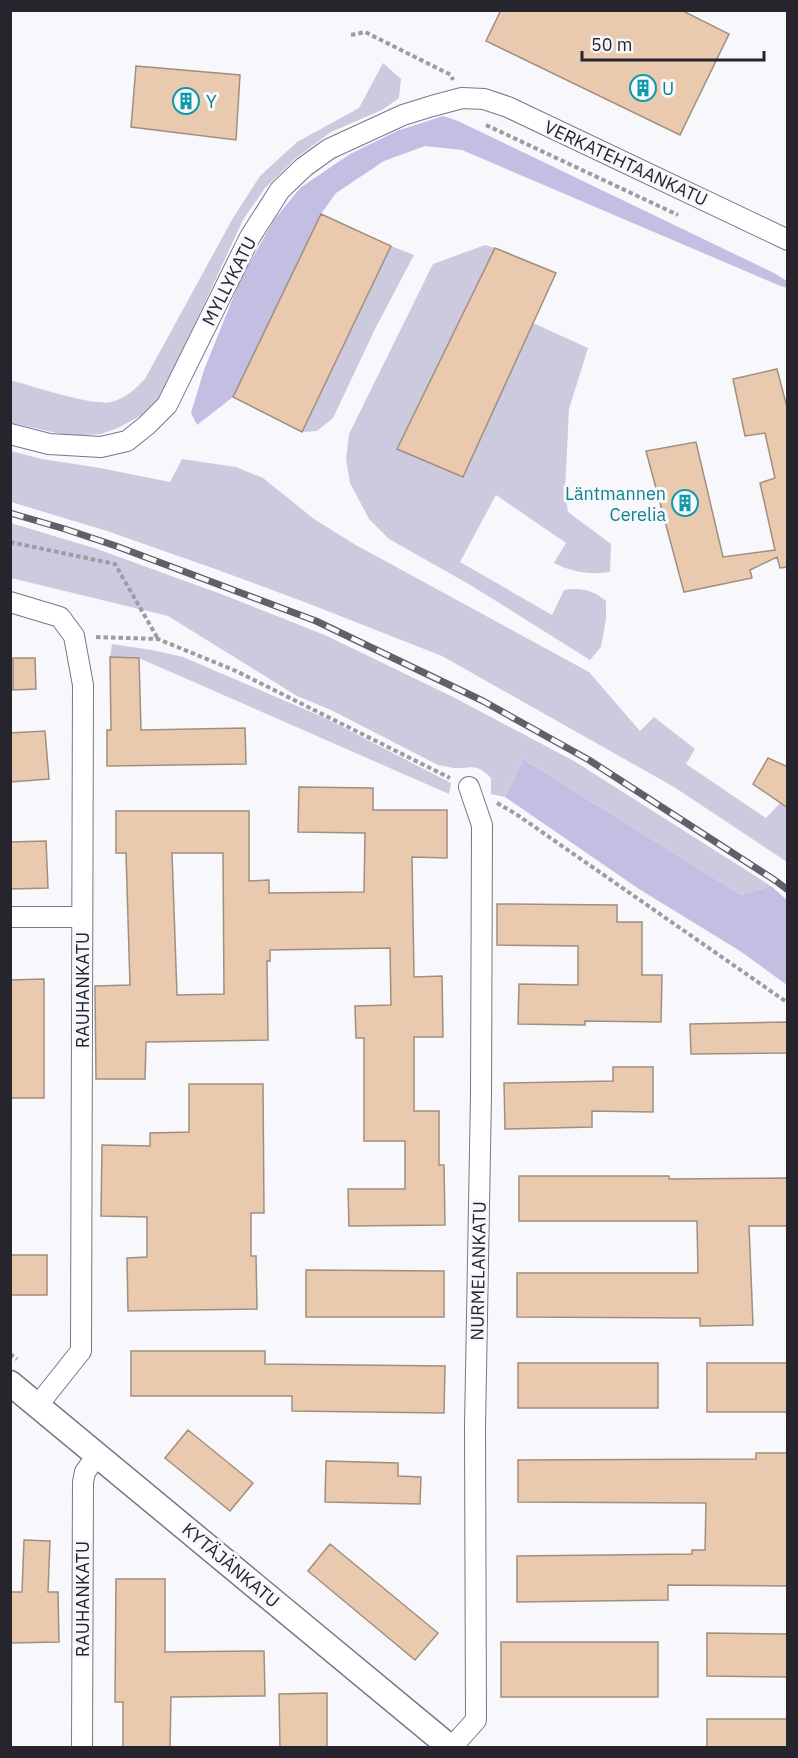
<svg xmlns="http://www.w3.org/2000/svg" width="798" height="1758" font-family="'IBM Plex Sans',sans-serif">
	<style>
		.green { fill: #cdcae0 }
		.forest { fill: #c4bee3 }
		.building { fill: #eacaae; stroke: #a18f7e; stroke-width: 1.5; fill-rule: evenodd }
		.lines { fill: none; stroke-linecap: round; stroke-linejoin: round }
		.minor-casing { stroke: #79758b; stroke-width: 22 }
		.tertiary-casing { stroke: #79758b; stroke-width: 27 }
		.path { stroke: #9d9ca3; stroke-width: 4; stroke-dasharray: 4.5 3; stroke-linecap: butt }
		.minor { stroke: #fff; stroke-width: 20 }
		.tertiary { stroke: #fff; stroke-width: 24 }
		.rail-casing { stroke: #615f67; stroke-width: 7 }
		.rail { stroke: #f7f7fc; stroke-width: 4.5; stroke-dasharray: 14; stroke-linecap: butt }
		.labels { text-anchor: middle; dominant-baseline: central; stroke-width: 6; stroke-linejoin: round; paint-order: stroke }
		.culture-label { font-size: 18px; fill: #0d838f; stroke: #f7f7fc; text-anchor: start }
		.street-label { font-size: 18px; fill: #26242d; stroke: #f7f7fc }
	</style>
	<rect width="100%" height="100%" fill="#f7f7fc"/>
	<!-- green -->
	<path class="green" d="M383,63L401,79L399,98L382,110L331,132L296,158L265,188L243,220L176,365L159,398L140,416L118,428L101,434L70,436L11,423L10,380C32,386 92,406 111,402C125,399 135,389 145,379L233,218L260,176L297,142L359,108Z
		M485,245L495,248L397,449L463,477L533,323L588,348L569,409L565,491L568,512L611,544L610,572C590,575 572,572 554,563L566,543L496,495L460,562L552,615L564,590C582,587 593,590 606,601V619L601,647L590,660L472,586L389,539L369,519L350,483L346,459L349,434L433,264Z
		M391,246L414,255L376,327L333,418L317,431L302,432Z
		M11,451L42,459L100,468L170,482L182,459L236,467L263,478L314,519L354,544L589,672L640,731L654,717L695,749L686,764L766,818L780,803L787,808V862L674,787L442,656L307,603L218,570L107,531L11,502Z
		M11,523L97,549L221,594L327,636L453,697L574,761L771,886L741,895L523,759L505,797L491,794V778C475,762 472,769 454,768C449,767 443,766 438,765L331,710L297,696L168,616L11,578Z
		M112,644L152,650L183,657L325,718L451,783L449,794L139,658L110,657Z"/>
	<!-- forest -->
	<path class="forest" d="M443,116L458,121L774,273L787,281V288L778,285L462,150L425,146L384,161L336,193L321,214L233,397L197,425L191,413L204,370L241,278L274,220L300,188L350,154L397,131Z
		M523,759L741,895L771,886L787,900V985L740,951L639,889L505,797Z"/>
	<!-- building -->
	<path class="building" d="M501,10H681L729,34L680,135L486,41Z
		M136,66L240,75L236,140L131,127Z
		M321,214L391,246L302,432L233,397Z
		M495,248L556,273L463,477L397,449Z
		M777,369L788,411V567L780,568L777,557L750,570L752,578L684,592L646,451L696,442L723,557L775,550L760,483L775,478L765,433L745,436L733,379Z
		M110,657L139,658L141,730L245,728L246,764L107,766V730H111Z
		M13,658H35L36,689L13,690Z
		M45,731L49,779L10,782V733Z
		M768,758L788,767V808L753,784Z
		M299,787L373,788V810H447V858L412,857L414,977L442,976L443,1037H414V1111H439V1165H444L445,1225L349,1226L348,1189H405V1141H364V1038H356L355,1006L391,1005L390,948L270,950V961H267L268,1040L146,1042L145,1079H96L95,986L130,985L126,853H116V811H249V881L269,880V893L364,892L365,833L298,832ZM172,853H223L224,994L177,995Z
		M46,841L48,888L10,889V842Z
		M497,904L617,905V922H642V975H662L661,1022L585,1021V1025L518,1024L519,984L578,985V946L497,945Z
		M44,979V1098H10V980Z
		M787,1022L788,1053L691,1054L690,1024Z
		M613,1067H653V1112L592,1111V1127L505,1129L504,1083L613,1081Z
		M189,1084H263L264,1213H251V1256H256L257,1309L128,1311L127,1258L147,1257V1217L101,1216L102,1145L150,1146V1133L189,1132Z
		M519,1176H669V1179L788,1178V1226H749L753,1325L700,1326V1318L517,1317V1273H698L697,1221H519Z
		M10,1255H47V1295H10Z
		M306,1270L444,1271V1317H306Z
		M131,1351H265V1364L445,1366L444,1413L292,1411V1396H131Z
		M518,1363H658V1408H518Z
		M707,1363H788V1412H707Z
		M188,1430L253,1483L230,1511L165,1458Z
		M756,1453H788V1586L668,1585V1600L517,1602V1556L692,1554V1550H705L706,1503L518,1502V1460L756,1459Z
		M326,1461L398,1463V1476L421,1477L420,1504L325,1502Z
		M24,1540L50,1541L48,1592H58L59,1642L10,1643V1592H22Z
		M330,1544L438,1633L415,1660L308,1571Z
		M116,1579H165V1652L264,1651L265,1696L171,1697L170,1748H123V1702H115Z
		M707,1633L788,1634V1677L707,1676Z
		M501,1642H658V1697H501Z
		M327,1693V1748H280L279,1694Z
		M707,1719H788V1748H707Z"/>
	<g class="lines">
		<defs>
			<path id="minor" d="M10,434L49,444L101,447L127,441L147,425L167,405L250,237L280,190L304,167L329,149L403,115L432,106L462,98L484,99L508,107L788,240
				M10,602L60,617L74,636L83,685L81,1351L38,1405
				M10,917H82
				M82,1748L83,1482L85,1472L98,1454
				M451,1748L476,1720L475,1427L481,1095L482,825L469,787"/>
			<path id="tertiary" d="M10,1383L451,1748"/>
		</defs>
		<!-- minor casing -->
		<use href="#minor" class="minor-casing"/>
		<!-- tertiary casing -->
		<use href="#tertiary" class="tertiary-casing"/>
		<!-- path -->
		<path class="path" d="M351,35L365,32L451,75L453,80
			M486,125L678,215
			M10,542L115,564L158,639
			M96,637L158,639L236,671L450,778
			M497,803L516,814L788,1003
			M10,1354L17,1359"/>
		<!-- minor -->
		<use href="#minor" class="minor"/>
		<!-- tertiary -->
		<use href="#tertiary" class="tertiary"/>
		<defs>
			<path id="rail" d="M10,513L65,529L116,546L316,621L483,701L589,760L776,881L788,890"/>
		</defs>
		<!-- rail casing -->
		<use href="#rail" class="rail-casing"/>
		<!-- rail -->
		<use href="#rail" class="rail"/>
	</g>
	<!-- icons -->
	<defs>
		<symbol id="building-ring" viewBox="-11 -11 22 22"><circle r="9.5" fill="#f7f7fc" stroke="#0f9aa8" stroke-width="1.5"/><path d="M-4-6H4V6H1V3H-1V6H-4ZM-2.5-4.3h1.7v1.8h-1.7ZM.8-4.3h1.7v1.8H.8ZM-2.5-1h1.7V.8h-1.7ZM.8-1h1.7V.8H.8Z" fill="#0f9aa8"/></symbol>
	</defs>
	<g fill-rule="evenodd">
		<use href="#building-ring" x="628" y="73" width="30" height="30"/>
		<use href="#building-ring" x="171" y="86" width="30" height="30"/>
		<use href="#building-ring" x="670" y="488" width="30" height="30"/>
	</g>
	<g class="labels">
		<!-- culture labels -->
		<g class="culture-label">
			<text x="662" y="88">U</text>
			<text x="206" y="101">Y</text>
			<text x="666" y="493" text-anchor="end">Läntmannen<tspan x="666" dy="21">Cerelia</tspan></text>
		</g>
		<!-- street labels -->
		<g class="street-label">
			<text transform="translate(626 163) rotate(25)">VERKATEHTAANKATU</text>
			<text transform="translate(229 281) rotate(-63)">MYLLYKATU</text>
			<text transform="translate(82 990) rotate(-90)">RAUHANKATU</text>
			<text transform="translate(478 1271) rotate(-89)">NURMELANKATU</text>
			<text transform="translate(231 1565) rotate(40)">KYTÄJÄNKATU</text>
			<text transform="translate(82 1599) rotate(-90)">RAUHANKATU</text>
		</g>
	</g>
	<!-- border -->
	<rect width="798" height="1758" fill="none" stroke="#26242d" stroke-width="24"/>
	<!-- scale -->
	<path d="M582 51v9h182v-9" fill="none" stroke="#26242d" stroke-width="3"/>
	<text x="591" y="51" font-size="18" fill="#26242d" stroke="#f7f7fc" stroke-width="4.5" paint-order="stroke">50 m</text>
</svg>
